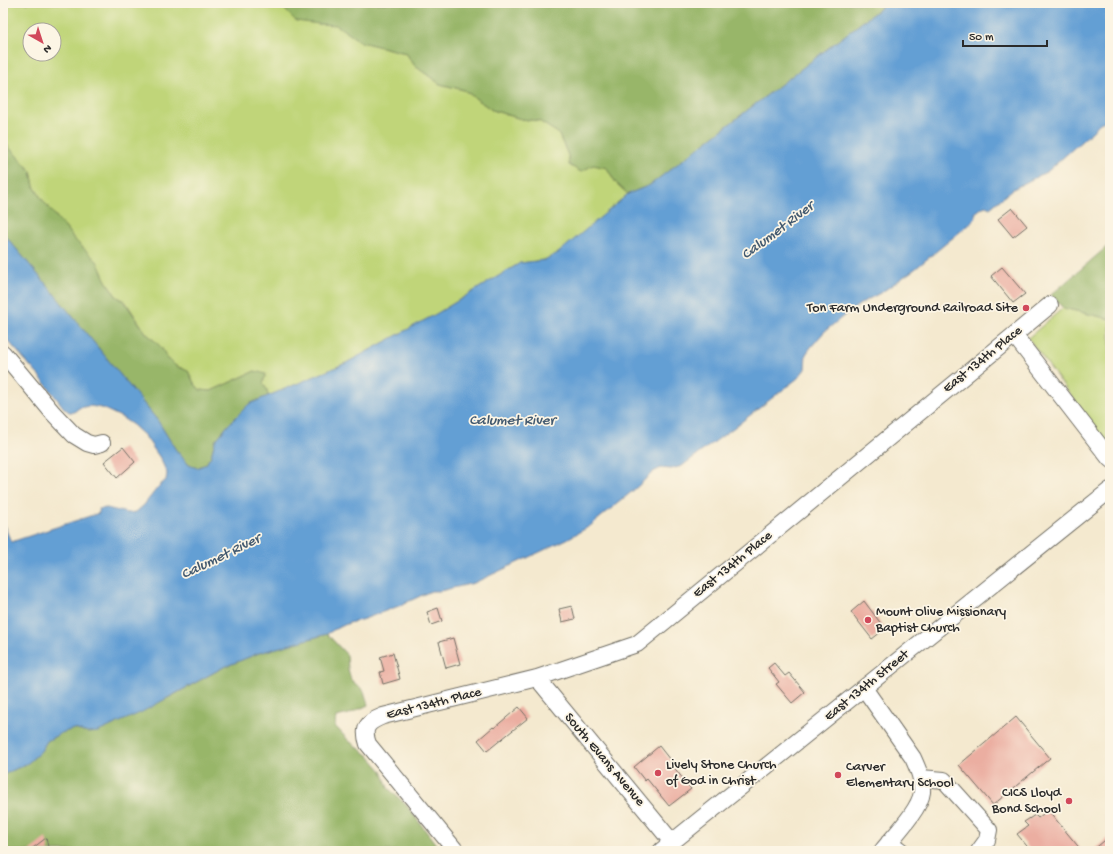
<svg xmlns="http://www.w3.org/2000/svg" width="1113" height="854" font-family="'Gochi Hand',sans-serif">
	<style>
		.green { fill: #c0d579; stroke: #768052; fill-rule: evenodd }
		.forest { fill: #98b669; stroke: #62704a }
		.water { fill: #649fd4; stroke: #486580 }
		.building { fill: #ebaea1 }
		.lines { fill: none; stroke-linecap: round; stroke-linejoin: round }
		.minor-casing { stroke: #716e64; stroke-width: 18 }
		.minor { stroke: #fff; stroke-width: 16 }
		.poi-dot { fill: #d1495b; stroke: #fcf5e5; stroke-width: 1.5 }
		.labels { text-anchor: middle; dominant-baseline: central; stroke-width: 3.5; stroke-linejoin: round; paint-order: stroke }
		.poi-label { font-size: 14px; fill: #2b2b2b; stroke: #fcf5e5; text-anchor: start }
		.street-label { font-size: 14px; fill: #2b2b2b; stroke: #fcf5e5 }
		.water-label { font-size: 15px; font-style: italic; fill: #42596f; stroke: #fcf5e5 }
	</style>
	<rect width="100%" height="100%" fill="#fcf5e5"/>
	<filter id="ink" filterUnits="userSpaceOnUse"><feTurbulence type="fractalNoise" baseFrequency=".025" numOctaves="2"/><feDisplacementMap in="SourceGraphic" scale="8" xChannelSelector="R" yChannelSelector="G"/><feConvolveMatrix kernelMatrix="1 2 1 2 8 2 1 2 1" color-interpolation-filters="sRGB"/></filter>
	<filter id="wash" filterUnits="userSpaceOnUse"><feTurbulence type="fractalNoise" baseFrequency=".012" numOctaves="4" result="noise"/><feDisplacementMap in="SourceGraphic" scale="16" xChannelSelector="R" yChannelSelector="G"/><feGaussianBlur stdDeviation="0.9" result="paint"/><feColorMatrix in="noise" values="0 0 0 0 0 0 0 0 0 0 0 0 0 0 0 0 0 1.4 0 .05"/><feComposite in="paint" operator="in"/></filter>
	<g filter="url(#wash)">
		<rect width="100%" height="100%" fill="#f4e9cf"/>
		<!-- green -->
		<path class="green" d="M3,3H281L286,11L319,24H336L361,42L406,53L415,66L440,84L464,90L492,110L521,119L539,121L558,133L568,155L593,164L607,168L616,183L628,194L559,253L544,260L520,263L436,314L346,363L268,396L267,390L255,371L211,391L200,390L194,383L188,371L176,366L167,358L161,347L146,333L125,301L116,296L87,252L76,241L41,198L34,186L31,171L3,141ZM30,30H54V54H30Z
			M1063,308L1110,319V448L1028,338Z"/>
		<!-- forest -->
		<path class="forest" d="M281,3H887L650,185L628,194L616,183L607,168L593,165L581,172L569,165L568,155L558,133L539,121L521,119L492,110L464,90L440,84L415,66L406,53L361,42L336,25L319,24L296,21L286,11Z
			M3,141L31,171L34,186L41,198L76,241L97,261L106,281L116,296L124,301L146,333L161,347L167,358L176,366L188,371L194,383L200,390L211,391L255,371L266,374L263,383L267,390L268,396L249,404L229,424L215,441L211,456L206,464L197,468L189,465L176,450L158,421L51,290L3,233Z
			M1110,244V319L1063,308L1051,295Z
			M327,634L347,655L348,669L351,680L364,691L368,705L349,714L336,717L335,726L349,741L369,756L382,771L388,788L406,805L441,851H3V775L28,763L41,751L47,741L61,733L73,729L88,733L170,697L222,668L259,653Z"/>
		<!-- water -->
		<path class="water" d="M887,3H1110V124L1108,121C1101,121 1098,124 1094,130L1048,171L1013,189L990,208L986,206L983,207L975,213L976,217L973,221L915,269L882,292L863,302L846,314L824,332L811,347L806,354L805,369L798,378L740,423L682,466L671,469L661,468L653,472L635,489L590,526L567,539L542,551L474,583L440,591H431L399,606L364,619L349,623L335,629L327,634L259,653L222,668L142,712L98,732L88,733L74,729L61,733L47,741L41,751L28,763L3,775V526L4,525L11,542L99,513V509L107,508L127,513L136,512L144,505L158,487L166,480L167,473L160,458L145,436L133,425L121,417L102,408L90,406L79,408L74,412H69L64,408L40,377L3,335V233L51,290L158,421L176,450L189,465L197,468L206,464L211,456L215,441L229,424L249,404L346,363L436,314L520,263L544,260L558,253L628,194L650,185Z"/>
		<g id="blocks">
			<!-- building -->
			<path class="building" d="M1012,208L1027,226L1013,237L998,219Z
				M1002,267L1025,294L1013,303L991,276Z
				M123,447L135,462L117,478L104,462Z
				M864,601L885,629L872,639L851,612Z
				M572,606L575,619L562,622L559,609Z
				M438,608L442,621L431,625L427,612Z
				M453,638L460,664L446,668L439,642Z
				M393,653L400,679L383,684L380,672L384,671L380,657Z
				M774,663L785,676L789,673L805,692L792,703L776,684L779,682L768,668Z
				M519,707L528,718L487,751L478,740L493,727L494,728Z
				M1016,717L1050,758L993,805L959,765Z
				M659,746L670,760L669,761L691,789L669,806L647,779L645,781L634,767Z
				M1048,810L1082,851H1031L1017,834L1028,826L1024,822L1035,815L1038,818Z
				M1110,836V851H1092Z
				M46,838L49,851H29Z"/>
		</g>
	</g>
	<g filter="url(#ink)">
		<use href="#blocks" fill-opacity="0" stroke="#716e64" stroke-width="1"/>
		<g class="lines">
			<defs>
				<path id="minor" d="M1014,335L1110,459
					M3,353L53,413L74,435L87,443L94,445L102,443
					M537,678L672,842
					M864,688L913,758C918,769 923,780 922,792C920,810 893,837 882,851
					M921,778L944,780L989,830L987,840L979,851
					M889,842L901,851
					M456,851L368,744C362,727 368,722 383,716L537,678L637,644L1014,335L1050,305
					M661,851L1110,490"/>
			</defs>
			<!-- minor casing -->
			<use href="#minor" class="minor-casing"/>
			<!-- minor -->
			<use href="#minor" class="minor"/>
		</g>
	</g>
	<!-- markers -->
	<g class="poi-dot">
		<circle cx="1026" cy="308" r="4"/>
		<circle cx="868" cy="620" r="4"/>
		<circle cx="658" cy="773" r="4"/>
		<circle cx="838" cy="775" r="4"/>
		<circle cx="1069" cy="801" r="4"/>
	</g>
	<g class="labels">
		<!-- poi labels -->
		<g class="poi-label">
			<text x="1018" y="308" text-anchor="end">Ton Farm Underground Railroad Site</text>
			<text x="876" y="612">Mount Olive Missionary<tspan x="876" dy="16">Baptist Church</tspan></text>
			<text x="666" y="765">Lively Stone Church<tspan x="666" dy="16">of God in Christ</tspan></text>
			<text x="846" y="767">Carver<tspan x="846" dy="16">Elementary School</tspan></text>
			<text x="1061" y="793" text-anchor="end">CICS Lloyd<tspan x="1061" dy="16">Bond School</tspan></text>
		</g>
		<!-- street labels -->
		<g class="street-label">
			<text transform="translate(983 360) rotate(-39)">East 134th Place</text>
			<text transform="translate(733 565) rotate(-39)">East 134th Place</text>
			<text transform="translate(867 686) rotate(-39)">East 134th Street</text>
			<text transform="translate(434 704) rotate(-14)">East 134th Place</text>
			<text transform="translate(604 760) rotate(50)">South Evans Avenue</text>
		</g>
		<!-- water labels -->
		<g class="water-label">
			<text transform="translate(778 231) rotate(-37)">Calumet River</text>
			<text x="512" y="421">Calumet River</text>
			<text transform="translate(221 557) rotate(-26)">Calumet River</text>
		</g>
	</g>
	<!-- margin -->
	<rect width="1113" height="854" fill="none" stroke="#fcf5e5" stroke-width="16"/>
	<!-- north arrow -->
	<g transform="translate(42 42) rotate(141)"><circle r="19" fill="#fcf5e5" stroke="#a8a49b"/>
	<path d="M0-3L7 15L0 10L-7 15Z" fill="#d1495b"/>
	<text y="-6" font-size="11" font-weight="bold" text-anchor="middle" fill="#2b2b2b">N</text>
	</g>
	<!-- scale -->
	<path d="M963 40v6h84v-6" fill="none" stroke="#2b2b2b" stroke-width="2"/>
	<text x="969" y="40" font-size="12" fill="#2b2b2b" stroke="#fcf5e5" stroke-width="3" paint-order="stroke">50 m</text>
</svg>
